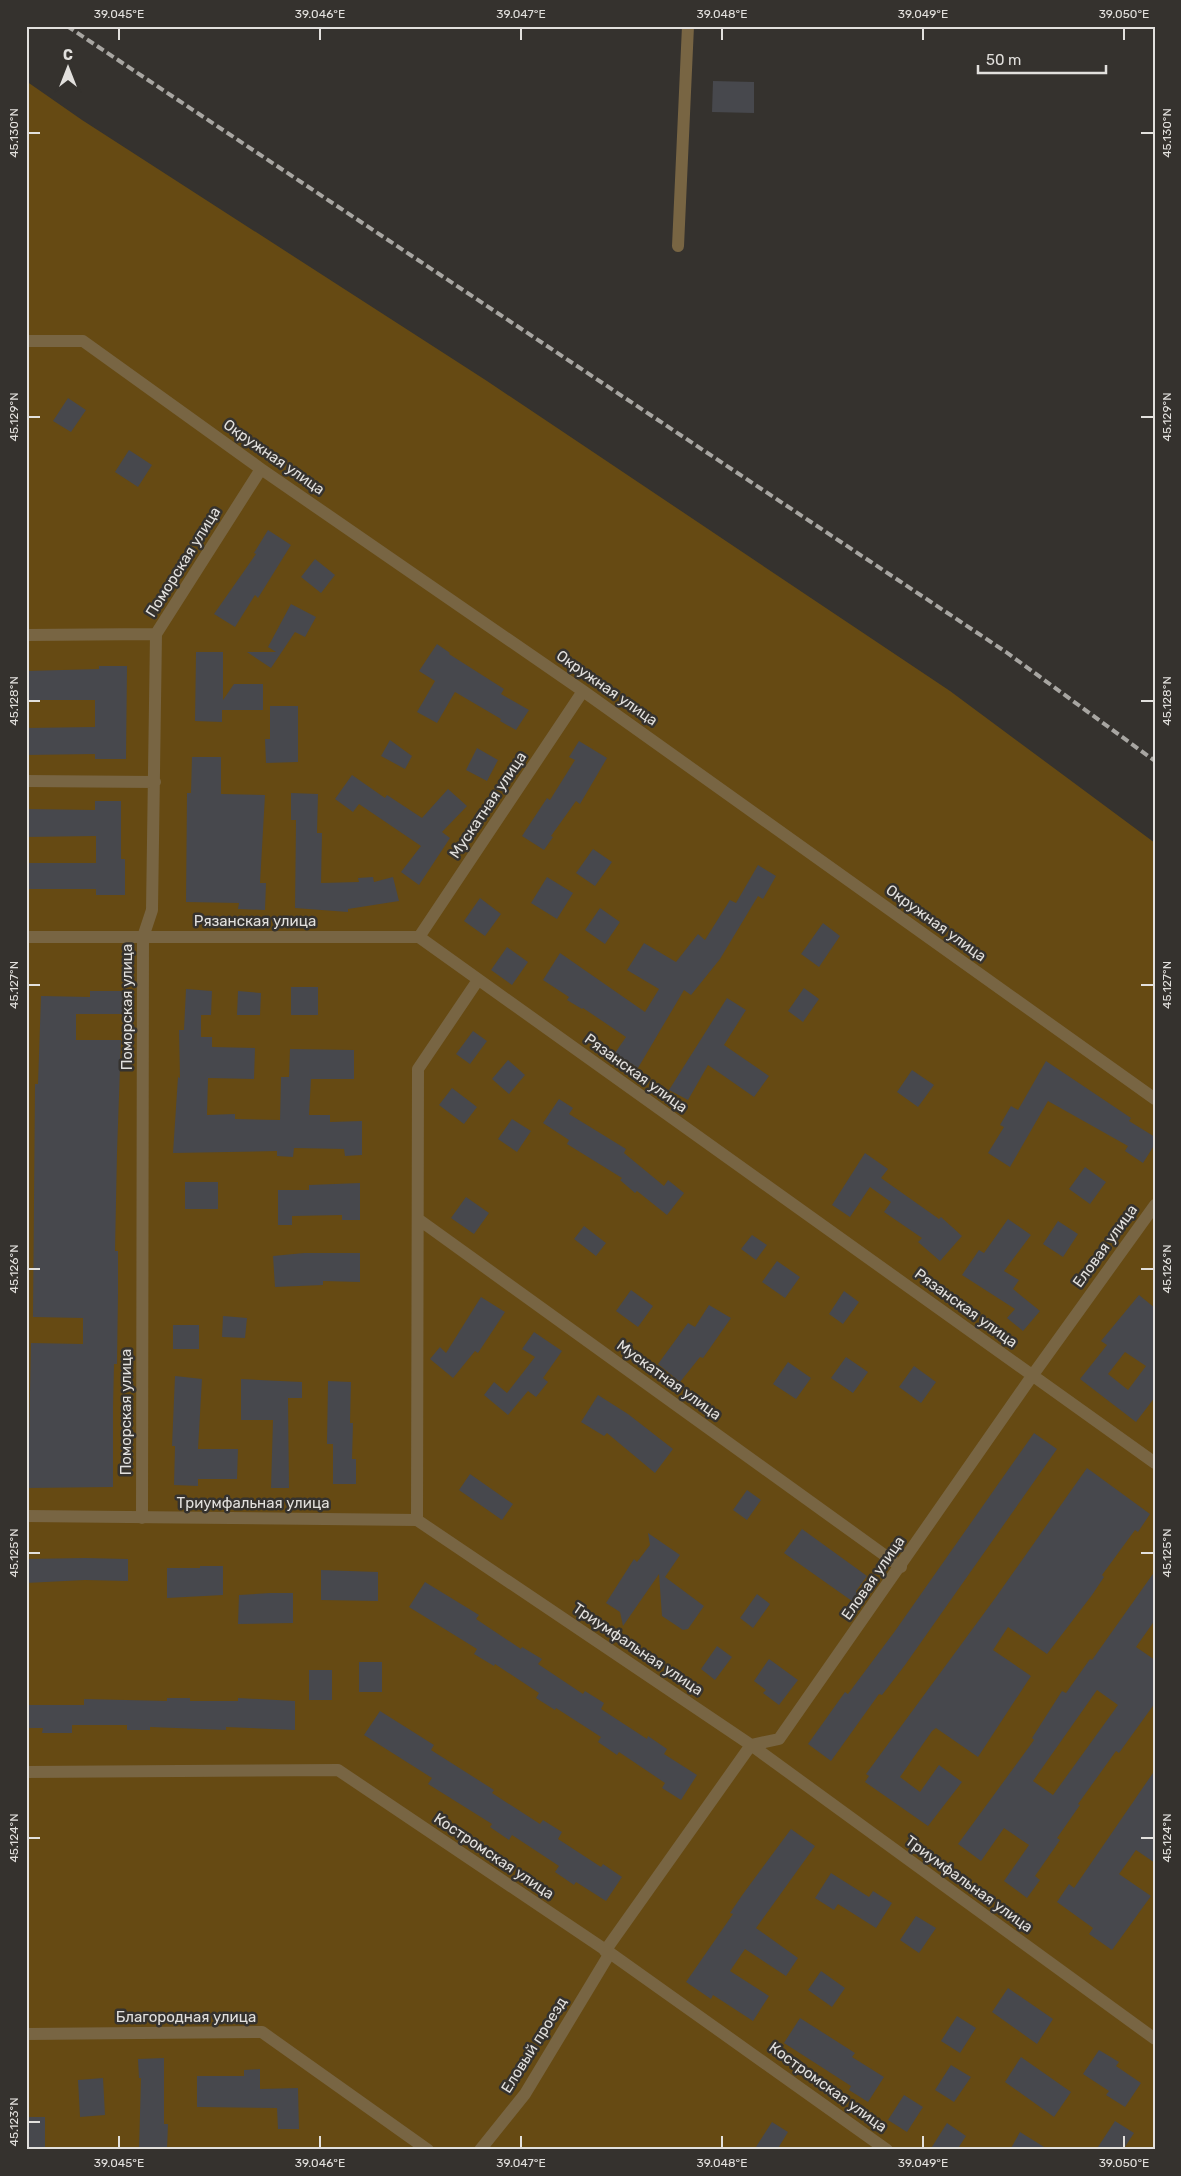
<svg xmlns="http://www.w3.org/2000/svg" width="1181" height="2176" font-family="Rubik,sans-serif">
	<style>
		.green { fill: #664a13 }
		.building { fill: #47484d; fill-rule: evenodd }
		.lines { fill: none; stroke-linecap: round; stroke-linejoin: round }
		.minor { stroke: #786543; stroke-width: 12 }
		.rail { stroke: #a8a6a2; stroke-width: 4; stroke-dasharray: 8 4; stroke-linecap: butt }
		.ticks { fill: none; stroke: #e2e0dd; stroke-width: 2 }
		.labels { text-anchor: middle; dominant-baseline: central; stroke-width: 5; stroke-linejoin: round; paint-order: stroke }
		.street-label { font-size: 15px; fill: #e2e0dd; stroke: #35322e }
		.neatline { fill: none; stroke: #e2e0dd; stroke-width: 2 }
		.ticks-label { font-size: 12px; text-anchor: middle; fill: #e2e0dd }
	</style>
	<rect width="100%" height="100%" fill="#35322e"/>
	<!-- green -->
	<path class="green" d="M26,81L82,120L487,381L950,691L1155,843V2150H26Z"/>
	<!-- building -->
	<path class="building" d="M713,81L754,82V113L712,112Z
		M68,398L86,410L71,432L53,421Z
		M129,450L152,465L138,487L115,472Z
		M268,530L291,545L258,598L255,595L235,627L214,614L256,554L254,553Z
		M315,559L335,575L321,593L301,577Z
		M291,604L316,617L305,637L295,632L271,668L247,652H276L268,647Z
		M437,644L450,653L449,654L504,689L501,694L529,710L516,730L500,721L501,719L455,692L437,723L417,712L435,681L419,671Z
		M196,652H223V700L234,684H263V710H222V722L195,721Z
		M99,666H127L126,759H95V754L26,755V728L95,727V700H26V671L99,669Z
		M270,706H298V762L266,763L265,739H270Z
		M390,740L412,756L405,769L381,756Z
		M579,741L607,758L580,804L576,801L551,836L553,837L544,850L522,836L547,798L550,800L575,760L569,757Z
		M477,748L498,760L487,781L466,770Z
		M192,757H221V794L265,795L260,883H266L265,910L238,909L239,903L186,902L187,793H191Z
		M352,775L385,798L387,795L422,818L448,789L467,806L442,832L450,838L419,885L401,872L421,846L359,804L353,812L335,799Z
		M291,793L318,794L317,833H322L321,883L359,882L358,878L373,877L374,882L393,877L399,901L348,909V912L295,908L296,820H291Z
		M95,801H121V859H125V895H96V889H26V863H96V836L26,837V809L95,810Z
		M593,849L612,862L595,886L576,873Z
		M758,865L776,876L763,899L758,896L720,959L691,995L684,990L638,1068L615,1053L626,1037L583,1008L582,1009L567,1000L569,997L543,980L560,953L645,1012L659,989L627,970L644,943L676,962L698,934L705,940L730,900L736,903Z
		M547,877L573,893L557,919L531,903Z
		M480,898L501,914L485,936L464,921Z
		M600,908L620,922L605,944L585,930Z
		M823,923L840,936L819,967L801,954Z
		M507,947L528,962L512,985L491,970Z
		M291,987H318V1015H291Z
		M804,988L819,999L803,1022L788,1011Z
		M186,989L212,991L211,1015H201V1037H212V1047L255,1048L254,1079L208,1078L207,1115L235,1114V1119L280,1120L281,1077H289L290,1049L354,1050V1079H311L309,1115H330V1122L362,1121V1155L345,1156L344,1149L294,1148L293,1157L277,1156V1151L173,1153L178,1077L180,1078L179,1030H184Z
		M90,991H125V1014H76V1040H121L117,1152L115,1251H118V1294L117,1364H114L113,1406V1487L28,1488L31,1343L83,1344V1318L33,1317L35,1084H38L41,996L90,997Z
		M238,991L261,993L260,1015H237Z
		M727,998L746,1010L724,1045L769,1076L754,1097L708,1065L688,1100L669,1090Z
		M473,1031L487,1041L470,1064L456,1054Z
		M508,1060L525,1075L509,1094L492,1079Z
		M1046,1061L1131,1118L1129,1121L1155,1137V1144L1143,1163L1125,1151L1128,1146L1048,1101L1010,1167L988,1153L1004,1127L1000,1125L1011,1106L1018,1110Z
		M912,1070L934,1085L918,1107L897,1092Z
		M452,1088L477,1107L464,1124L439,1105Z
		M559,1099L573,1108L569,1114L626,1149L624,1153L664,1186L668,1180L684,1193L667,1215L637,1191L635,1193L620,1180L622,1178L567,1144L569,1140L543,1123Z
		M512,1119L531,1131L517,1152L498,1139Z
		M865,1153L888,1169L881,1178L939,1219L941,1217L962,1236L940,1261L918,1242L922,1238L884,1212L891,1202L870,1187L850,1217L832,1205Z
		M1085,1167L1106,1182L1090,1204L1069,1189Z
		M185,1182H218V1209H185Z
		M360,1183V1220H342V1215L292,1216V1225H278V1190H309V1185Z
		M466,1197L489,1213L474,1234L451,1218Z
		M1008,1219L1031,1235L1004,1271L1019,1280L1013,1289L1040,1311L1023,1331L1007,1318L1015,1309L962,1275L979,1250L984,1253Z
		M1058,1221L1078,1234L1063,1257L1043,1244Z
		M584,1226L606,1243L596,1256L574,1239Z
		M752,1235L767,1245L756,1260L741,1249Z
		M304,1253H360V1282L323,1281V1285L275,1287L273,1256Z
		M777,1261L800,1277L785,1298L762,1282Z
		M631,1290L653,1306L638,1327L616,1311Z
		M844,1291L859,1302L843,1324L829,1314Z
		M1139,1295L1155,1308V1397L1136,1422L1080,1379L1107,1345L1101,1341ZM1125,1352L1146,1366L1128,1390L1108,1374Z
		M481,1297L505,1312L478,1353L475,1351L453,1378L430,1359L440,1347L446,1353Z
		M709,1305L731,1318L703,1358L700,1357L680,1382L658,1364L688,1323L695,1327Z
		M223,1316L247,1318L245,1338L222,1337Z
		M173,1325H199V1349H173Z
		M534,1332L562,1351L543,1378L548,1382L536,1397L528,1391L508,1415L484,1395L494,1382L507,1393L535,1357L522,1349Z
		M846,1357L868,1372L853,1393L831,1378Z
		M788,1362L811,1378L796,1399L773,1384Z
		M914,1366L936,1382L921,1403L899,1387Z
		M175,1376L202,1379L198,1449H238L237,1479H198V1486L174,1485L175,1446H172Z
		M241,1379L302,1382V1398H288L289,1488H271L273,1420H241Z
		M328,1381L351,1382L350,1423H353L352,1459H356V1484H333V1444H327Z
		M598,1395L628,1414L673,1449L655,1473L607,1433L604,1436L581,1422Z
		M1034,1433L1057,1449L905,1665L882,1695L879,1694L831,1761L808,1744L845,1692L848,1694L895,1631Z
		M1087,1468L1150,1514L1138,1532L1135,1530L1102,1575L1104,1577L1092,1595L1047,1654L1008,1627L993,1650L1031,1676L978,1757L936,1728L932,1731L900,1777L920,1792L939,1765L962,1782L928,1826L865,1782L869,1776L866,1774L996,1597Z
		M470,1474L513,1504L502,1520L459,1490Z
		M747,1490L761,1500L747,1520L733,1510Z
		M802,1529L867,1576L856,1591L859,1606L784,1553Z
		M648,1533L680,1555L665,1577L704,1606L688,1629L683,1630L662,1616L659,1574L623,1626L620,1612L606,1603L634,1559L637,1562L650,1545Z
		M85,1558L128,1559V1581L85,1580L26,1583V1559Z
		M200,1566H223V1595L167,1598V1568H200Z
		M321,1570L378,1572V1601L321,1600Z
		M1155,1571V1620L1136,1647L1155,1660V1703L1119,1753L1116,1751L1078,1804L1080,1805L1057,1838L1060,1840L1035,1876L1040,1880L1027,1898L1004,1881L1029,1845L1004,1828L981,1861L958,1844L1034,1740L1032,1738L1062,1691L1066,1693L1090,1659L1092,1660ZM1097,1690L1118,1705L1053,1795L1033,1781Z
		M425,1582L479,1615L476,1619L521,1649L522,1647L542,1659L538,1664L583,1694L585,1691L604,1703L601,1709L647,1739L648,1736L667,1749L664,1754L697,1775L681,1800L662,1788L665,1783L619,1752L617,1755L598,1742L601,1737L556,1708L555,1710L536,1698L539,1693L495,1664L494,1666L474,1654L477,1649L409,1607Z
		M270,1593H293V1623L238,1624L239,1595Z
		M757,1594L770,1604L753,1628L740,1618Z
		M717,1646L732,1657L715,1680L701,1669Z
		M769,1659L798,1680L779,1705L763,1693L766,1690L754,1681Z
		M359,1662H382V1692H359Z
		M309,1670H332V1700H309Z
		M167,1698H190V1701H238V1698L295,1701V1730L226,1727V1730L150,1727V1730H127V1725H72V1733H42L43,1728H26V1705H84V1699L167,1701Z
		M380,1711L434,1745L431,1750L494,1790L492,1793L540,1824L543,1820L562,1832L558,1839L601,1867L603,1864L622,1877L606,1901L576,1882L574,1885L555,1872L559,1866L512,1835L509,1840L490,1827L492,1824L428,1784L432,1778L364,1735Z
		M1155,1770V1863L1136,1850L1119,1874L1151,1896L1112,1950L1089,1934L1093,1928L1057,1902L1069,1884L1074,1888Z
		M791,1829L815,1846L756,1928L798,1958L786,1976L745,1949L730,1971L769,1996L753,2021L713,1995L711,1999L686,1982L733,1914L730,1913L743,1894Z
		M831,1873L869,1897L873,1891L892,1903L876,1928L838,1904L834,1910L815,1898Z
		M916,1916L936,1928L919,1953L900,1940Z
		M821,1971L845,1988L832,2007L808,1990Z
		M1008,1988L1053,2019L1037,2044L992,2012Z
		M957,2016L976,2028L960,2053L941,2041Z
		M800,2018L855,2053L852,2057L884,2077L868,2102L849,2090L851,2086L784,2043Z
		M1099,2050L1119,2062L1116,2066L1141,2083L1125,2107L1106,2095L1109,2091L1083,2074Z
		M1021,2057L1071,2092L1054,2117L1005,2082Z
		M164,2058V2124H168L167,2150H139L141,2078H139L138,2059Z
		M951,2065L971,2077L954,2102L935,2090Z
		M260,2069V2089L298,2088L299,2129H278L277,2108L197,2107V2076H244V2070Z
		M103,2078L105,2115L80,2117L78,2080Z
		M904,2095L923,2107L907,2132L888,2120Z
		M26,2117H45V2147H26Z
		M1115,2121L1134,2133L1123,2150H1096Z
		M772,2122L788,2132L777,2150H754Z
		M947,2123L966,2136L957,2150H930Z
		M1020,2132L1049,2150H1010Z"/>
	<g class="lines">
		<!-- minor -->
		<path class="minor" d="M678,246L688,26
			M26,341H83L261,469L583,691L1155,1099
			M26,635L156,634
			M26,781L155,782
			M26,937H419L1155,1463
			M419,937L583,691
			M418,1219L901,1567
			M26,1516L417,1520L751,1745L1155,2039
			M142,1518L143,937L152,910L156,634L261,469
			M417,1520L418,1069L478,980
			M26,1772L338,1770L610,1953L887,2150
			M605,1951L751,1745L779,1739L1032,1376L1155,1205
			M26,2034L262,2032L428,2150
			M480,2150L525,2094L610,1953"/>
		<!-- rail -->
		<path class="rail" d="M67,26L1006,652L1155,761"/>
	</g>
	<!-- ticks -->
	<path class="ticks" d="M119,28V40M320,28V40M521,28V40M722,28V40M923,28V40M1124,28V40M28,133H40M1141,133H1154M28,417H40M1141,417H1154M28,701H40M1141,701H1154M28,985H40M1141,985H1154M28,1269H40M1141,1269H1154M28,1553H40M1141,1553H1154M28,1838H40M1141,1838H1154M28,2122H40M119,2136V2148M320,2136V2148M521,2136V2148M722,2136V2148M923,2136V2148M1124,2136V2148"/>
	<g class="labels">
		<!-- street labels -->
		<g class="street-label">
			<text transform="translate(274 457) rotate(35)">Окружная улица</text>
			<text transform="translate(183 562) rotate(-58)">Поморская улица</text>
			<text transform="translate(607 688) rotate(35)">Окружная улица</text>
			<text transform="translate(488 805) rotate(-56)">Мускатная улица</text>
			<text x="255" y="921">Рязанская улица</text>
			<text transform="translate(936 923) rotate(36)">Окружная улица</text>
			<text transform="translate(127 1007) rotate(-90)">Поморская улица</text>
			<text transform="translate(636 1073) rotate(36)">Рязанская улица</text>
			<text transform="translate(1105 1246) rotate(-54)">Еловая улица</text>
			<text transform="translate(966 1308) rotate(36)">Рязанская улица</text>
			<text transform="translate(669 1380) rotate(36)">Мускатная улица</text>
			<text transform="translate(126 1412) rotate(-90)">Поморская улица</text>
			<text x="253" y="1503">Триумфальная улица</text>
			<text transform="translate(873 1578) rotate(-55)">Еловая улица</text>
			<text transform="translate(638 1649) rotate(34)">Триумфальная улица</text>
			<text transform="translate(494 1856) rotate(34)">Костромская улица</text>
			<text transform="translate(969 1884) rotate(36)">Триумфальная улица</text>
			<text x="186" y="2017">Благородная улица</text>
			<text transform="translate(534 2045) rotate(-58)">Еловый проезд</text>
			<text transform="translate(828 2087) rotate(36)">Костромская улица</text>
		</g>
	</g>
	<!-- border -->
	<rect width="1181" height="2176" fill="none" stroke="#35322e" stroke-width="55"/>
	<!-- north arrow -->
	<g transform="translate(68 68)" stroke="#35322e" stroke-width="4" paint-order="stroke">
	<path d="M0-4L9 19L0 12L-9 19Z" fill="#e2e0dd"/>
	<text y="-8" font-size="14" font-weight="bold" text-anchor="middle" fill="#e2e0dd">С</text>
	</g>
	<!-- scale -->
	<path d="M978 65v8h128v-8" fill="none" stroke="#e2e0dd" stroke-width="2.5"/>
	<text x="986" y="65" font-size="15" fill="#e2e0dd" stroke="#35322e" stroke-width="4" paint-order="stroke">50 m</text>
	<rect x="28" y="28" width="1126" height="2120" class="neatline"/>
	<g class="ticks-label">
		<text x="119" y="18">39.045°E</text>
		<text x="320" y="18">39.046°E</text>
		<text x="521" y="18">39.047°E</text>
		<text x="722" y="18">39.048°E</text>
		<text x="923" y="18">39.049°E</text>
		<text x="1124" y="18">39.050°E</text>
		<text transform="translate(14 133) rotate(-90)" y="4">45.130°N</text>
		<text transform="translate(1167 133) rotate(-90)" y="4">45.130°N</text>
		<text transform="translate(14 417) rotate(-90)" y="4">45.129°N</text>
		<text transform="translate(1167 417) rotate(-90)" y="4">45.129°N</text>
		<text transform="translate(14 701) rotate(-90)" y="4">45.128°N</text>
		<text transform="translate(1167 701) rotate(-90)" y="4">45.128°N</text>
		<text transform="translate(14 985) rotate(-90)" y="4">45.127°N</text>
		<text transform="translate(1167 985) rotate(-90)" y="4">45.127°N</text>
		<text transform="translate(14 1269) rotate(-90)" y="4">45.126°N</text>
		<text transform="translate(1167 1269) rotate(-90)" y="4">45.126°N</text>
		<text transform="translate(14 1553) rotate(-90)" y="4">45.125°N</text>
		<text transform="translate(1167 1553) rotate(-90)" y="4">45.125°N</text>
		<text transform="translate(14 1838) rotate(-90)" y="4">45.124°N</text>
		<text transform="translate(1167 1838) rotate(-90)" y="4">45.124°N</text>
		<text transform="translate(14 2122) rotate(-90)" y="4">45.123°N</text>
		<text x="119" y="2167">39.045°E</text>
		<text x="320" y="2167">39.046°E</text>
		<text x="521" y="2167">39.047°E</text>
		<text x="722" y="2167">39.048°E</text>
		<text x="923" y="2167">39.049°E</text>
		<text x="1124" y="2167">39.050°E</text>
	</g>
</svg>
